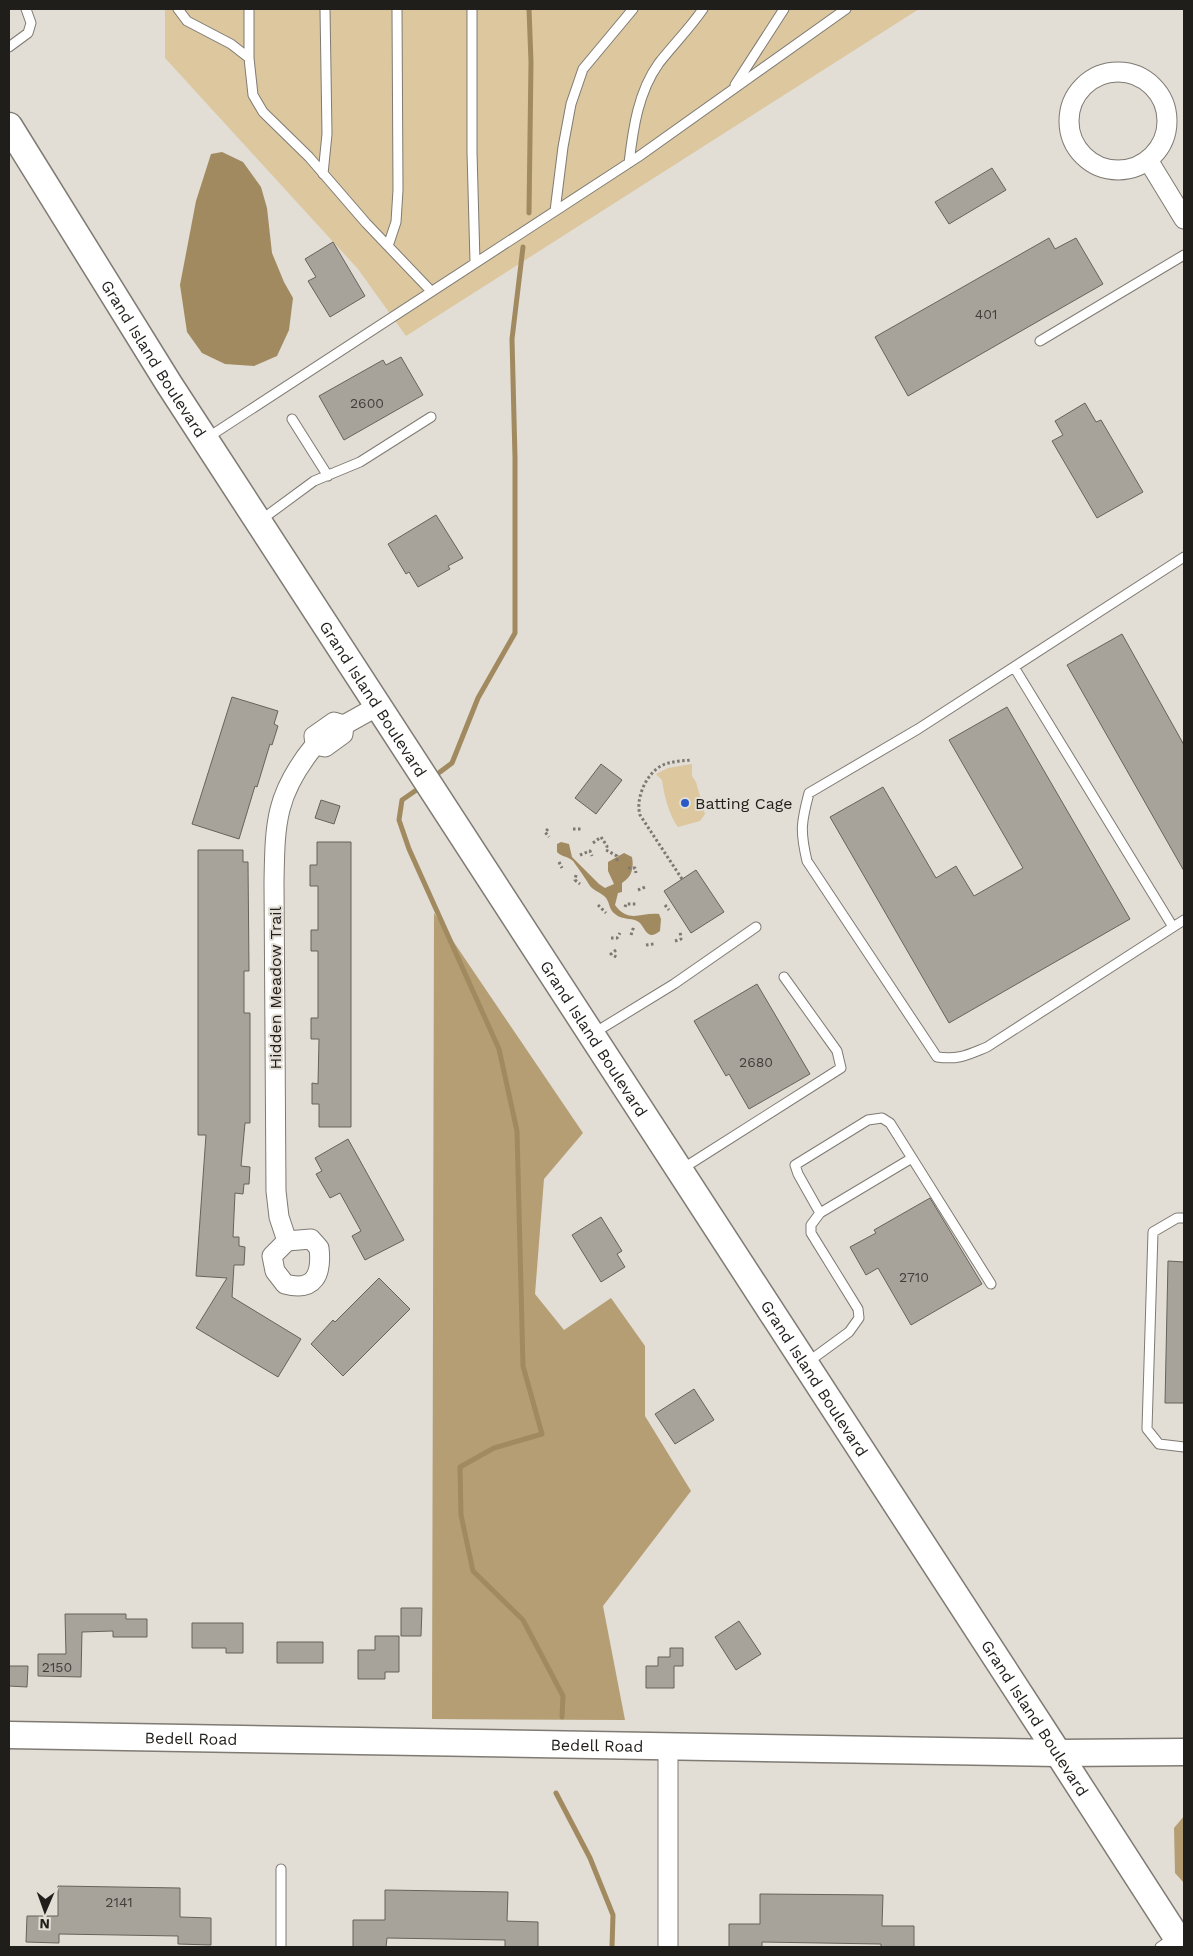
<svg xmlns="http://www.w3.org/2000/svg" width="1193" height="1956" font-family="'Work Sans',sans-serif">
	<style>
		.green { fill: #dcc79e }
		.forest { fill: #b59e73 }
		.water { fill: #a18a5f }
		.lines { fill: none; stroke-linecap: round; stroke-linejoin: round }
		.stream { stroke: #a18a5f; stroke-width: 5 }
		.building { fill: #a7a39b; stroke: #67635b }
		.lane-casing { stroke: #7f7b73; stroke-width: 11 }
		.street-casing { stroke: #7f7b73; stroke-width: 21 }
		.secondary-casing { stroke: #7f7b73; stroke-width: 29 }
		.path { stroke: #7c7973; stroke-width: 3; stroke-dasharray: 2.5 2.5; stroke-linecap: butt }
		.lane { stroke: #fff; stroke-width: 9 }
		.street { stroke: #fff; stroke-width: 19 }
		.secondary { stroke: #fff; stroke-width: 26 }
		.poi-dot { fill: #2959c7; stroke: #e2ddd5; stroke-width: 2 }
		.labels { text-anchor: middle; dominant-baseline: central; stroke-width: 4; stroke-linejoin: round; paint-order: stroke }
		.number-label { font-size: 14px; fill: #423f3b }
		.street-label { font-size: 16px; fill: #201e1b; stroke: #e2ddd5 }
		.poi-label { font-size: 16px; fill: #201e1b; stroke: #e2ddd5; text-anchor: start }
	</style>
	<rect width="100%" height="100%" fill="#e2ddd5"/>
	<!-- green -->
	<path class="green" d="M165,9H919L406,336L358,269L165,58Z
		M692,764V776L696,782L705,814L700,821L678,827C669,815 664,795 662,780L656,774L668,768Z"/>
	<!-- forest -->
	<path class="forest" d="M434,913L583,1133L544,1179L535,1294L564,1330L611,1298L645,1346V1416L691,1491L603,1606L625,1720L432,1719Z
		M1184,1816V1883L1175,1873L1174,1828Z"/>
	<!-- water -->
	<path class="water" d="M222,152L243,162L261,187L267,208L272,253L284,282L293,298L289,330L277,356L254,366L225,364L202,353L187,332L180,285L196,201L211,154Z
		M561,842L569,844L572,857L599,884L605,888L614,884L608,871V862L624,853L632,857C634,868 632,877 622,883V892L618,893L615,905C629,924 641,912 659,914L661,919L660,931C648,941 646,930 640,923C634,917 623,921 615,914C609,910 610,903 606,898C602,893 594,891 590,886C585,878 579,869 573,861C568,856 561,857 557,852V844Z"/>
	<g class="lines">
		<!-- stream -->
		<path class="stream" d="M529,213L531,62L529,9
			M440,772L452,763L478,698L515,633V458L512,339L523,247
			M415,791L402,800L399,820L409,849L499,1049L517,1131L523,1366L542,1434L494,1448L460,1467L461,1515L473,1571L523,1620L563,1696L562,1717
			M556,1793L590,1858L613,1915L612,1947"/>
	</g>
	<!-- building -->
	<path class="building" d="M992,168L1006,190L949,224L935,202Z
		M1049,238L1055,249L1076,238L1103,284L908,396L875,337Z
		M333,242L365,296L330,317L308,281L316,277L305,259Z
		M401,357L423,395L344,440L319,396L383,360L386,365Z
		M1085,403L1096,422L1101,420L1143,492L1097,518L1052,441L1063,435L1055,421Z
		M436,515L463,558L448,566L450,569L418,587L409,572L406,574L388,544Z
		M1122,634L1184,745V871L1067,665Z
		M232,697L278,711L274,724L278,726L272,745L270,744L257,787L255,786L239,839L192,824Z
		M1007,707L1130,919L949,1023L830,817L883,787L936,878L956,866L974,896L1023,868L949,740Z
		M601,764L622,780L596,814L575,798Z
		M321,800L340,806L334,824L315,818Z
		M317,842H351V1127H319V1104H312V1083L318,1084L319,1039H311V1018H318V951H311V930H318V886H310V865H317Z
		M198,850H243V862H248L249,971H244V1013H250V1123H245L241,1166L250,1167L249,1184H244L243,1194L235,1193L233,1237H239V1246L245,1247L244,1265H234L232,1297L301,1339L278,1377L196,1328L227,1278L196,1276L206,1135H198Z
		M696,870L724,912L691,933L664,891Z
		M757,984L810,1074L749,1109L729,1074L726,1076L694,1021Z
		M348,1139L404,1240L365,1260L352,1236L361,1231L340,1193L330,1198L316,1174L322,1171L315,1158Z
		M930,1198L982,1284L911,1325L878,1268L866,1275L850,1247L876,1233L874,1230Z
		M601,1217L622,1251L617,1254L625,1267L601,1282L572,1235Z
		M1168,1261L1184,1262V1403H1165Z
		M379,1278L410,1309L343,1376L311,1344L333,1320L335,1322Z
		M694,1389L714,1420L675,1444L655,1414Z
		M401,1608H422L421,1636H401Z
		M65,1614H126V1619H147V1637H113V1631L82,1632L81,1677L38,1676V1654H66Z
		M739,1621L761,1654L736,1670L715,1637Z
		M192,1623H243V1653H226V1648H192Z
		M375,1636H399V1672H385V1679H358V1650H375Z
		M277,1642H323V1663H277Z
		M670,1648H683V1666H674V1688H646V1666H658V1657H670Z
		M9,1666H28L27,1687L9,1686Z
		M58,1886L180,1888V1917L211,1918V1945L178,1944V1936L59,1934V1943L26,1942L27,1916H58Z
		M385,1890L508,1892L507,1921L538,1922V1947H505V1940L387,1938L386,1947H353V1920H385Z
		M760,1894L883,1895L882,1926H914V1947H881V1944L762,1942V1947H729V1924H760Z"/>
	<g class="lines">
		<defs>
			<path id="lane" d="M178,9L187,21L231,44L249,58L253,95L263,112L309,157L366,223L431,291
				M249,9V58
				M472,9V152L475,262
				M9,47L28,33L31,23L26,9
				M735,85L784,9
				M629,163C633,129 638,92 659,63C673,45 690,28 703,9
				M323,174L327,134L325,9
				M555,211L563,147L571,104L583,69L633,9
				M388,246L396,222L398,190L397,9
				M1040,341L1184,255
				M292,419L328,476
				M207,438L638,157L846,9
				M261,520L314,481L360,462L431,417
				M1184,557L918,729L809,793C801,823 800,831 807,861L937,1057C959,1060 967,1055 987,1047L1184,920
				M1014,667L1173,927
				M594,1033L674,984L756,927
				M682,1169L841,1068L837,1051L784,977
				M820,1213L798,1174L795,1165L868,1120L882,1118L890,1123L912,1158
				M1184,1218H1177L1153,1232L1147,1429L1159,1444L1184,1447
				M808,1362L849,1332L859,1318L858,1309L811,1233V1225L820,1213L912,1158L991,1284
				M281,1947V1869
				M1160,1947L1173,1938"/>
			<path id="street" d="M1069 121a49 49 0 1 1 98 0a49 49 0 1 1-98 0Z
				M1148,160L1184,219
				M344,725L343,734L325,747L315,745L314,736L334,722L344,725L378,706
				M287,1241L272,1256L275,1271L285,1284C315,1292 322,1274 319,1248L311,1239L287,1241L279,1217L276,1191L274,883C275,823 275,794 315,745
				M668,1947V1746"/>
			<g id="secondary">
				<path id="s1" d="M9,126L169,384L1058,1753L1183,1947"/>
				<path id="s2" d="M9,1735L1058,1753L1184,1752"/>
			</g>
		</defs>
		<!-- lane casing -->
		<use href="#lane" class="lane-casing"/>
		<!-- street casing -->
		<use href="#street" class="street-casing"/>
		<!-- secondary casing -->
		<use href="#secondary" class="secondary-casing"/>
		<!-- path -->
		<path class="path" d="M548,829L545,832L549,837
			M573,829H581
			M593,843L601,837L607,846L606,850L617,856V863
			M580,855L590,851L592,856
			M559,862L562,868
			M628,868H635L636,873
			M576,875L575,880L580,884
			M682,879L640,815C635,798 647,772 663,765C672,761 682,761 691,760
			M638,890L645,887
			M598,905L606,913
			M665,905L669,910
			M625,907L626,904H636
			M631,935L634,926
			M611,938H617L620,933
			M675,941L681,939L680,931
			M646,945L654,944
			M616,950L611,954L618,958"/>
		<!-- lane -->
		<use href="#lane" class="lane"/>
		<!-- street -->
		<use href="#street" class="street"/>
		<!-- secondary -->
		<use href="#secondary" class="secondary"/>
	</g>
	<!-- markers -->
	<circle class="poi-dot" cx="685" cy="803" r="5"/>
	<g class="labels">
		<!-- number labels -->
		<g class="number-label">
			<text x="986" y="314">401</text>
			<text x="367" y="403">2600</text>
			<text x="756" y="1062">2680</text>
			<text x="914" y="1277">2710</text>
			<text x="57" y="1667">2150</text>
			<text x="119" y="1902">2141</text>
		</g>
		<!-- street labels -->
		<g class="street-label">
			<text stroke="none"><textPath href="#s1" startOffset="274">Grand Island Boulevard</textPath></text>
			<text stroke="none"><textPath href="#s1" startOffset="679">Grand Island Boulevard</textPath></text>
			<text transform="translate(275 988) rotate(-90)">Hidden Meadow Trail</text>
			<text stroke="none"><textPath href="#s1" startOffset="1084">Grand Island Boulevard</textPath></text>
			<text stroke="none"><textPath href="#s1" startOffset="1489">Grand Island Boulevard</textPath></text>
			<text stroke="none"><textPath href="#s1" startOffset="1894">Grand Island Boulevard</textPath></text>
			<text stroke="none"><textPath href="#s2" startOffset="182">Bedell Road</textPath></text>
			<text stroke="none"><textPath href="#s2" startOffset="588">Bedell Road</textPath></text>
		</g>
		<!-- poi labels -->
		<g class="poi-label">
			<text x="695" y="803">Batting Cage</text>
		</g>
	</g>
	<!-- border -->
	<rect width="1193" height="1956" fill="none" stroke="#201e1b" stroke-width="20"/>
	<!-- north arrow -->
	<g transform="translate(45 1911) rotate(182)" stroke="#e2ddd5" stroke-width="4" paint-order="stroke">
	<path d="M0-4L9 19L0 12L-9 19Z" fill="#201e1b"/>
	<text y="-8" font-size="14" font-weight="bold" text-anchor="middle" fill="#201e1b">N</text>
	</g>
</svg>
